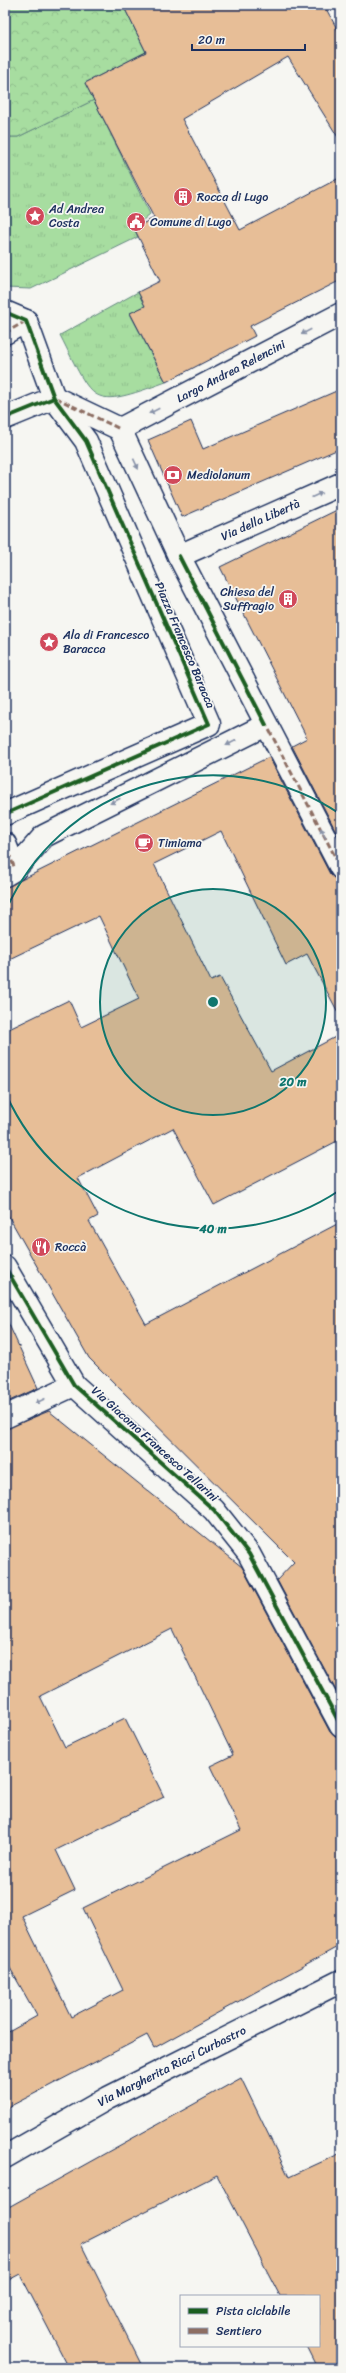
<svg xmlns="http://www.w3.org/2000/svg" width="346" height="2373" font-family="Sriracha,sans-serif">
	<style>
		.grass { fill: url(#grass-tufts); stroke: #61867f }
		.park { fill: url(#park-crowns); stroke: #61867f }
		.building { fill: #e7be97; stroke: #1b2f5e; fill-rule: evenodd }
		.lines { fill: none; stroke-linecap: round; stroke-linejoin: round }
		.street-casing { stroke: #1b2f5e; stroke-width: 25 }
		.street { stroke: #f6f6f2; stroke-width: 22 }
		.quiet { stroke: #8d6e63; stroke-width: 3; stroke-dasharray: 6 3; stroke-linecap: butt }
		.cycleway-casing { stroke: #f6f6f2; stroke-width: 6 }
		.cycleway { stroke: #1b5e20; stroke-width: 4 }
		.oneway { fill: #8892a8 }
		.ring { fill: none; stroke: #0f766e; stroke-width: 2 }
		.labels { text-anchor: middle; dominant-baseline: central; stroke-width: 3.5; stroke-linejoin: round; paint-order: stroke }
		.poi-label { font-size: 12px; fill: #1b2f5e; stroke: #f6f6f2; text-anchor: start }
		.street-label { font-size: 12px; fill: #1b2f5e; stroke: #f6f6f2 }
		.centre { fill: #0f766e; stroke: #f6f6f2; stroke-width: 2 }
		.ring-label { font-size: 12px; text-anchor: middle; font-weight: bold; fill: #0f766e; stroke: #f6f6f2; stroke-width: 3.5; stroke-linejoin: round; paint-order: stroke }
	</style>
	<defs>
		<pattern id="grass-tufts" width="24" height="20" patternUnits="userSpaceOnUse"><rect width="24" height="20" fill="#a7dda0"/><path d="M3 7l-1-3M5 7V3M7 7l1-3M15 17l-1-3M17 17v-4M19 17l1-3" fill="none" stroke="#8fbe8c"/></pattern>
		<pattern id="park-crowns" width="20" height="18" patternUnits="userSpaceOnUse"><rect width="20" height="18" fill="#a7dda0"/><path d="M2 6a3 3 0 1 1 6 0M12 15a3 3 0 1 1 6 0" fill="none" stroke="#8fbe8c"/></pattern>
	</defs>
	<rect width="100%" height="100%" fill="#f6f6f2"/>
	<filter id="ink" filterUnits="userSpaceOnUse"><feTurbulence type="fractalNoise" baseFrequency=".025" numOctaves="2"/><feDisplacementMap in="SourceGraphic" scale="8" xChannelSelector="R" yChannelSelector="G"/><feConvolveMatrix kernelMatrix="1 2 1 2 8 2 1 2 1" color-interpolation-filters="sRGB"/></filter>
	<g filter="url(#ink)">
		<!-- grass -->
		<path class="grass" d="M94,100L150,214L134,228L138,237L31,289L5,288V137H18Z
			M138,292L145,306L130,314L166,382C89,410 95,404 60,335Z"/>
		<!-- park -->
		<path class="park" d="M5,5H123L146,52L85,83L94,100L18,137H5Z"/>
		<!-- building -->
		<path class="building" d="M123,5H324L341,36V142L288,57L182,119L240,230L341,177V280L250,326L255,336L166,382L130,313L145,306L138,292L160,281L134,228L154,218L85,83L146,52Z
			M341,389V448L182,517L148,440L191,421L203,449Z
			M341,508V841L292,746L307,738L220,567Z
			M269,757L330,874L335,879L341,880V1018L307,954L286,965L221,831L154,864L211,981L220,977L271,1071L341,1034V1139L214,1205L173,1128L78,1178L98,1216L89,1221L146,1324L341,1222V1700L277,1580L294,1562L89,1358L5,1210V1031L69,1000L81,1027L139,999L99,916L5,961V888Z
			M5,1316L38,1388L5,1403Z
			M49,1411L242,1567L330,1732L335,1737L341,1738V1945L154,2048L147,2035L5,2109V2034L37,2016L5,1959V1429ZM172,1629L233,1755L210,1766L241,1830L83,1908L123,1990L71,2017L22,1916L75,1890L56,1850L164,1797L125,1718L65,1747L40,1696Z
			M241,2078L289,2177L341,2153V2368H317L306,2346H319V2296H280L217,2175L81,2244L143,2368H69L20,2274L5,2282V2209Z"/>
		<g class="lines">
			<defs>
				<g id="street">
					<path d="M5,312L26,321L54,398L5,418"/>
					<path d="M5,333L26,321"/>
					<path d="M57,399L120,429"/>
					<path d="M120,429L179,556L341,868"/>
					<path id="s1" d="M120,429L341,314"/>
					<path id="s2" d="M179,556L341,484"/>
					<path d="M5,814L209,724L86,441L54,398"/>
					<path d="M5,844L15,869"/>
					<path d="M5,875L15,869L44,836L266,725"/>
					<path d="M5,1267L74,1385L214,1510L249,1554L341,1726"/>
					<path d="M5,1417L74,1385"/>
					<path id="s3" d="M5,2157L108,2098L341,1981"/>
				</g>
			</defs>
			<!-- street casing -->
			<use href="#street" class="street-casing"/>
			<!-- street -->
			<use href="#street" class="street"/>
			<!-- quiet -->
			<path class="quiet" d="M5,333L26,321
				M56,398L120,429
				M265,722L341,868
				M5,844L15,869"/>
			<defs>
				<path id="cycleway" d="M5,312L26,321L54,398L5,418
					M179,556L266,725
					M5,814L209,724L86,441L54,398
					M5,1267L74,1385L214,1510L249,1554L341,1726"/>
			</defs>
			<!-- cycleway casing -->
			<use href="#cycleway" class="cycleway-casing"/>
			<!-- cycleway -->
			<use href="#cycleway" class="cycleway"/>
		</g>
		<!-- one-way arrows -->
		<defs><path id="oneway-solid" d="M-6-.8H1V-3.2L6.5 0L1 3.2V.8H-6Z"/></defs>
		<g class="oneway">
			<use href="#oneway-solid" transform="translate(306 332) rotate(153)"/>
			<use href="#oneway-solid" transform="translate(154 411) rotate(153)"/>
			<use href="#oneway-solid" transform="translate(136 464) rotate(65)"/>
			<use href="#oneway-solid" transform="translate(317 495) rotate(-24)"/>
			<use href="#oneway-solid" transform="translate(231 743) rotate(153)"/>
			<use href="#oneway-solid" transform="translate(115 801) rotate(153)"/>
			<use href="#oneway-solid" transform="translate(323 833) rotate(-118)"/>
			<use href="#oneway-solid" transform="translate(40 1401) rotate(155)"/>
		</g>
	</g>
	<!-- distance rings -->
	<circle cx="213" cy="1002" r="113" fill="#0f766e" fill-opacity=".12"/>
	<g class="ring">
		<circle cx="213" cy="1002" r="113"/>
		<path d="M340 1190A227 227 0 0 1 6 1094M6 910A227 227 0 0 1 340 814"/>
	</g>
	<!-- icons -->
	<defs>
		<symbol id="building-disc" viewBox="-11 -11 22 22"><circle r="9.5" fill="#d1495b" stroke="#f6f6f2"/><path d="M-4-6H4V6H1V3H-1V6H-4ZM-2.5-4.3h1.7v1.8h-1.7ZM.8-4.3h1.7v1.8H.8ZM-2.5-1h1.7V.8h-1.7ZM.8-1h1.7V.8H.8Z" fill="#fff"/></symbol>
		<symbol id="sight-disc" viewBox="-11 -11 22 22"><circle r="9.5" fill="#d1495b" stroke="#f6f6f2"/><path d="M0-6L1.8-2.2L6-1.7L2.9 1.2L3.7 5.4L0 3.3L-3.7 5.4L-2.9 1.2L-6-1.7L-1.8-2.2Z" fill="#fff"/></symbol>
		<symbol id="civic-disc" viewBox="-11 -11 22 22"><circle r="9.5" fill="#d1495b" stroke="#f6f6f2"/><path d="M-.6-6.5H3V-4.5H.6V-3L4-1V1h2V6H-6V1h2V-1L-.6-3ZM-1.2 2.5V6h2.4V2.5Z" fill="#fff"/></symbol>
		<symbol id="bank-disc" viewBox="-11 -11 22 22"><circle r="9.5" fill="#d1495b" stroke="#f6f6f2"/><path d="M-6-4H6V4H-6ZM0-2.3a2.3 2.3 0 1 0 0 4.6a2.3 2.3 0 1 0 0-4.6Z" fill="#fff"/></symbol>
		<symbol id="cafe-disc" viewBox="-11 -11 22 22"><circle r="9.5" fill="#d1495b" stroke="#f6f6f2"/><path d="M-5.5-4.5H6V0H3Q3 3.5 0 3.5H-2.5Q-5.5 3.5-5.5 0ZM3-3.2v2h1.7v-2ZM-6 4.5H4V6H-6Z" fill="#fff"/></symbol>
		<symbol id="restaurant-disc" viewBox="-11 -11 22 22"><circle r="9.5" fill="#d1495b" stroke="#f6f6f2"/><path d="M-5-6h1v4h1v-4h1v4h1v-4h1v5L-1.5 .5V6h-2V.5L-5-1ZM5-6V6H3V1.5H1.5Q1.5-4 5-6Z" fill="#fff"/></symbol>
	</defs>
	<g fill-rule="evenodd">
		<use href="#building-disc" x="172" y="186" width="22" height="22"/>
		<use href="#sight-disc" x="24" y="205" width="22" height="22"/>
		<use href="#civic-disc" x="125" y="211" width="22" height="22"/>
		<use href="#bank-disc" x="162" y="464" width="22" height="22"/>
		<use href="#building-disc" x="277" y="588" width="22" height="22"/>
		<use href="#sight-disc" x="38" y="631" width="22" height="22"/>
		<use href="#cafe-disc" x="133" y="832" width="22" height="22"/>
		<use href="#restaurant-disc" x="30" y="1236" width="22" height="22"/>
	</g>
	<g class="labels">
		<!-- poi labels -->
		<g class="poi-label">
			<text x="197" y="197">Rocca di Lugo</text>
			<text x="49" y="209">Ad Andrea<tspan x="49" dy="14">Costa</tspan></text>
			<text x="150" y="222">Comune di Lugo</text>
			<text x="187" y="475">Mediolanum</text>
			<text x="274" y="592" text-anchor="end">Chiesa del<tspan x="274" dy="14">Suffragio</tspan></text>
			<text x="63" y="635">Ala di Francesco<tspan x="63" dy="14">Baracca</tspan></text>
			<text x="158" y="843">Timiama</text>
			<text x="55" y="1247">Roccà</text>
		</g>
		<!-- street labels -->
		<g class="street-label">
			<text stroke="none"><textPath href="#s1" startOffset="125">Largo Andrea Relencini</textPath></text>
			<text stroke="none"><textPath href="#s2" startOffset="89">Via della Libertà</textPath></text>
			<text transform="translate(185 645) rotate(67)">Piazza Francesco Baracca</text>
			<text transform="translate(155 1444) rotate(42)">Via Giacomo Francesco Tellarini</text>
			<text stroke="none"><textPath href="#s3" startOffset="190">Via Margherita Ricci Curbastro</textPath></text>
		</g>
	</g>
	<circle cx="213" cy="1002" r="6" class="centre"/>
	<g class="ring-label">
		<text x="293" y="1086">20 m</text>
		<text x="213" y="1233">40 m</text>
	</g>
	<!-- margin -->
	<rect width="346" height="2373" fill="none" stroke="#f6f6f2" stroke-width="20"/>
	<rect x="10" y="10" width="326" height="2353" fill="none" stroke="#1b2f5e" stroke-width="1.5" filter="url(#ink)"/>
	<!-- legend -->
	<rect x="180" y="2295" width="140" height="52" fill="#f6f6f2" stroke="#9ea6b7"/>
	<rect x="188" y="2308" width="20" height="6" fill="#1b5e20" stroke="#9ea6b7"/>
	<text x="216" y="2315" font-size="12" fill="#1b2f5e">Pista ciclabile</text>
	<rect x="188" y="2328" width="20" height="6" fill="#8d6e63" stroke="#9ea6b7"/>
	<text x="216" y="2335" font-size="12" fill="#1b2f5e">Sentiero</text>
	<!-- scale -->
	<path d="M192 44v6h113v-6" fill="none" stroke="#1b2f5e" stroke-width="2"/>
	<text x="198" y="44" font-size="12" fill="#1b2f5e" stroke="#f6f6f2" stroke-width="3" paint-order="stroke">20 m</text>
</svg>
